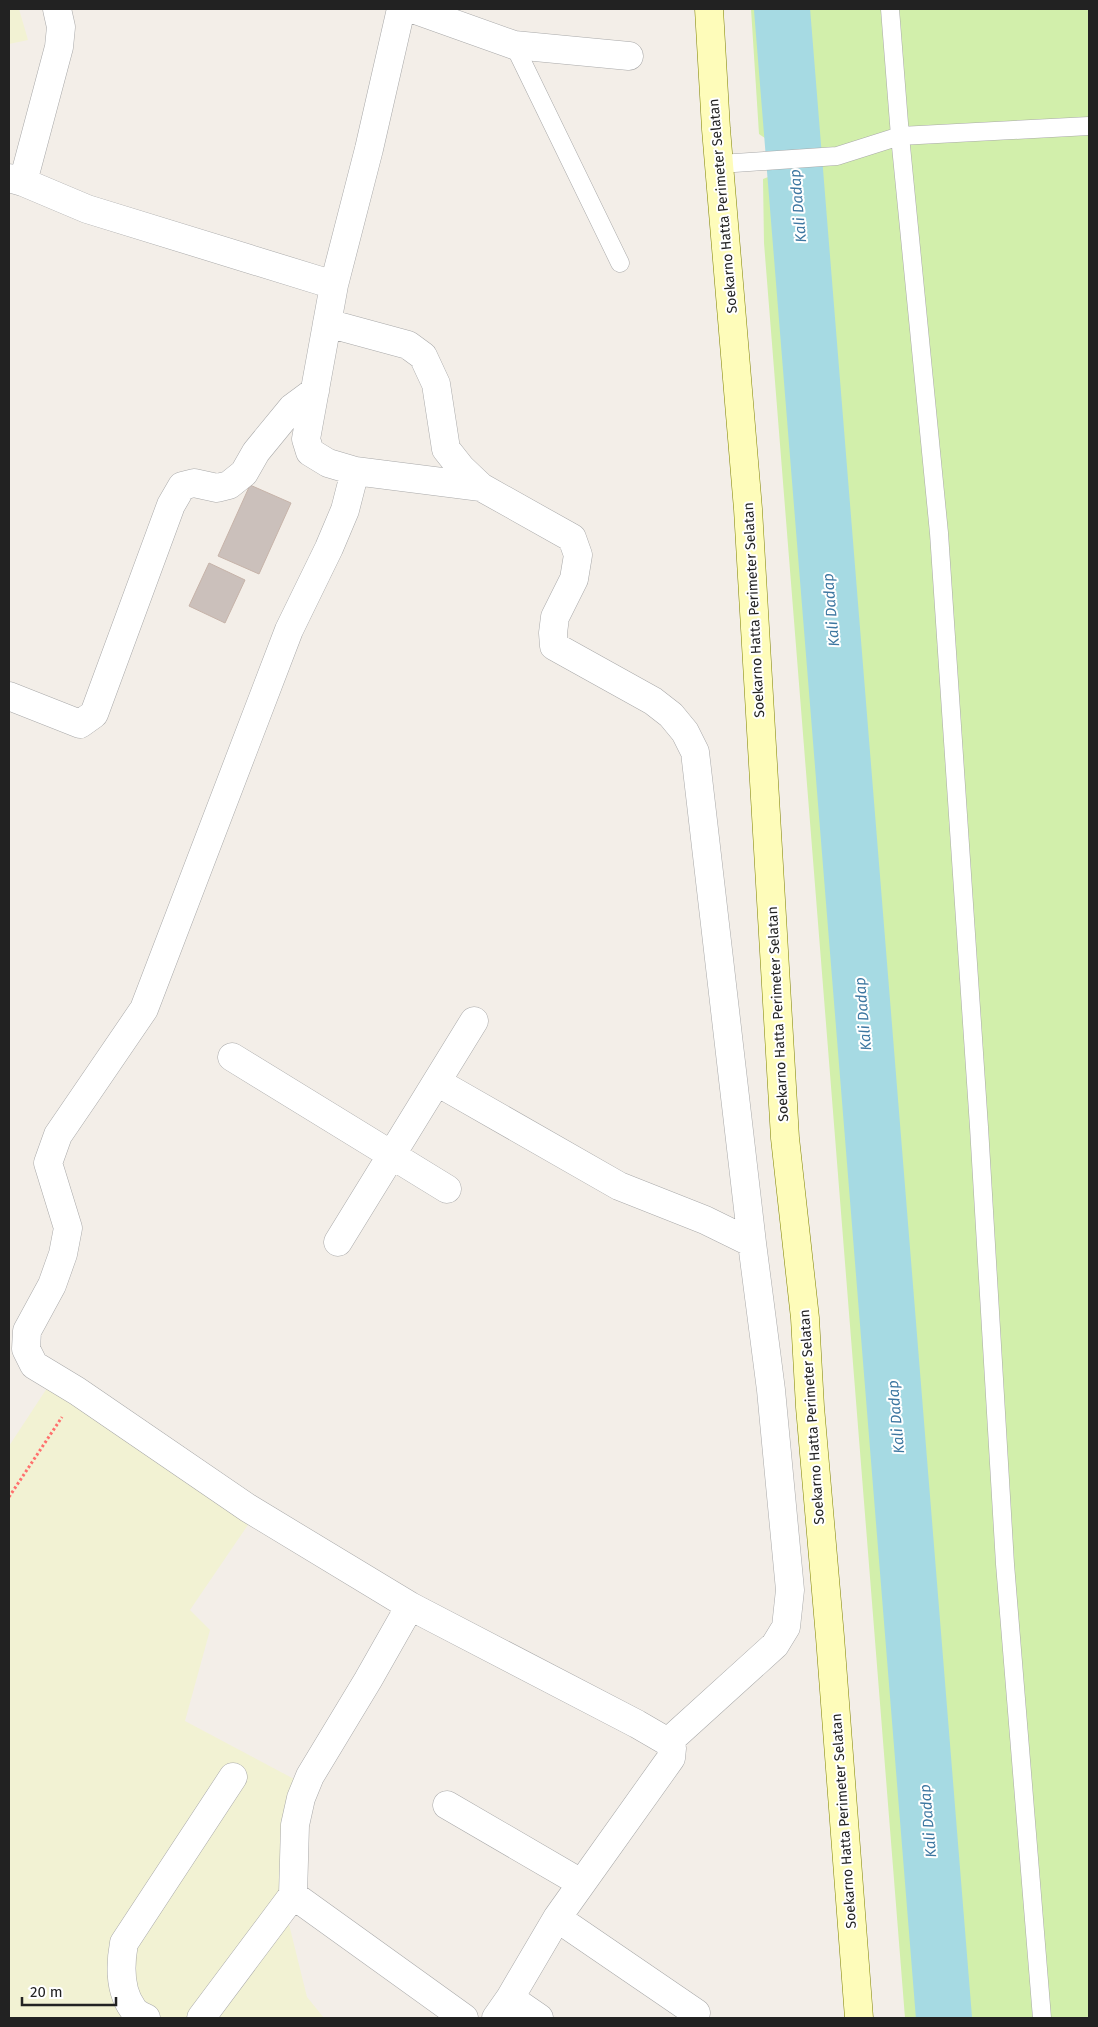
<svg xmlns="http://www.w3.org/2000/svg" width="1098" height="2027" font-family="'Fira Sans',sans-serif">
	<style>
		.farmland { fill: #f2f2d3 }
		.grass { fill: #d2efab }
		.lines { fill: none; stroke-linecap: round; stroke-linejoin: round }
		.river { stroke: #a6dae3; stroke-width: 56 }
		.building { fill: #cbc0bb; stroke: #c6b3a9 }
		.lane-casing { stroke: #a9a9a9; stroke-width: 19 }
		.street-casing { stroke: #a9a9a9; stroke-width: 29 }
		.secondary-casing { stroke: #7e8200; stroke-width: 29 }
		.path { stroke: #ff706d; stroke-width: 3; stroke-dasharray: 2.5 2.5; stroke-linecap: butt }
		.lane { stroke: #fff; stroke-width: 18 }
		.street { stroke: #fff; stroke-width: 28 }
		.secondary { stroke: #fefcba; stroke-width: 28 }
		.labels { text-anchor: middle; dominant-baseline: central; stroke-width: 4; stroke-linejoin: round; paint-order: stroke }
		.street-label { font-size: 14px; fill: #222; stroke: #fff }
		.water-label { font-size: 15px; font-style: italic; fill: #3d77a1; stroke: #fff }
	</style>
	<rect width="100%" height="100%" fill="#f3eee8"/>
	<!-- farmland -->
	<path class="farmland" d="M9,9H19L28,40L9,44Z
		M53,1379L254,1516L190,1610L210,1630L185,1721L294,1779L283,1900L307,1997L324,2018H9V1446Z"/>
	<!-- grass -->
	<path class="grass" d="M751,9H1089V2018H905L764,243L763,179L781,172L779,148L759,134Z"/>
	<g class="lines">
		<!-- river -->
		<path class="river" d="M782,9L944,2018"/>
	</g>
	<!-- building -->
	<path class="building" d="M250,485L291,503L259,574L218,556Z
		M209,563L245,580L225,623L189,606Z"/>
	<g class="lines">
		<defs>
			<path id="lane" d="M890,9L900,136L939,533L979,1127L1005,1564L1042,2018
				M514,45L620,263
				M720,164L837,156L900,136L1089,126"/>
			<path id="street" d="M401,9L369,149L334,285L306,439L310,452L328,463L355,471L481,487
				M413,9L514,45L629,56
				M9,178L23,182L87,209L334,285
				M23,182L59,47L61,27L57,9
				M327,323L408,345L423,356L436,384L446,449L461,468L481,487L572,538L578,555L574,579L555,617L553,633L554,646L653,701L671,715L685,732L695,752L752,1243L771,1390L790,1590L786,1627L775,1645L668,1742
				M355,471L345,510L329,548L289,630L144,1009L58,1135L48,1163L68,1228L63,1254L52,1285L27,1331L26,1349L34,1365L77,1391L248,1508L410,1606L637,1724L668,1742L672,1748L671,1758L557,1918L510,1998L496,2018
				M9,696L80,724L94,714L171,505L182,486L194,483L217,488L229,485L244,473L256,452L292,408L315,391
				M232,1057L447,1189
				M437,1082L619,1186L705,1220L752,1243
				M338,1242L474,1021
				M410,1606L368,1680L310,1776L301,1798L295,1825L293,1895L464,2018
				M447,1805L581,1883
				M557,1918L696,2013
				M510,1998L539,2018
				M146,2018C142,2016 135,2013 133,2009C119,1990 120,1965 124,1943L233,1777
				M201,2018L293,1895"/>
			<path id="secondary" d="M709,9L716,129L748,509L785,1138L805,1318L810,1407L830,1637L859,2018"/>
		</defs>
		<!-- lane casing -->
		<use href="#lane" class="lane-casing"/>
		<!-- street casing -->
		<use href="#street" class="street-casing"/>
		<!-- secondary casing -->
		<use href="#secondary" class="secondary-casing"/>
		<!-- path -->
		<path class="path" d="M9,1497L62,1417"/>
		<!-- lane -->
		<use href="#lane" class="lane"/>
		<!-- street -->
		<use href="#street" class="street"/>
		<!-- secondary -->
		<use href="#secondary" class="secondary"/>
	</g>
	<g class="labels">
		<!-- street labels -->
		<g class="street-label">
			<text transform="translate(723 206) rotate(-95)">Soekarno Hatta Perimeter Selatan</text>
			<text transform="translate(754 610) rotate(-93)">Soekarno Hatta Perimeter Selatan</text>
			<text transform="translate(778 1014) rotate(-93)">Soekarno Hatta Perimeter Selatan</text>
			<text transform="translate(812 1417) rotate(-94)">Soekarno Hatta Perimeter Selatan</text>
			<text transform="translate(844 1821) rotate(-94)">Soekarno Hatta Perimeter Selatan</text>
		</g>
		<!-- water labels -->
		<g class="water-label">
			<text transform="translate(798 206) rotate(-95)">Kali Dadap</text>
			<text transform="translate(831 610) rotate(-95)">Kali Dadap</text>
			<text transform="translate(863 1014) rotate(-95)">Kali Dadap</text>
			<text transform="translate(896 1417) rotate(-95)">Kali Dadap</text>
			<text transform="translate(928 1821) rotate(-95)">Kali Dadap</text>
		</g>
	</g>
	<!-- border -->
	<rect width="1098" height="2027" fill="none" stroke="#222222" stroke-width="20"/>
	<!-- scale -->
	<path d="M22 1997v8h94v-8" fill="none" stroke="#222222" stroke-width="2.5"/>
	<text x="30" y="1997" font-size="15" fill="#222222" stroke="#ffffff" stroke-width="4" paint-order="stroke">20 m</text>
</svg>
